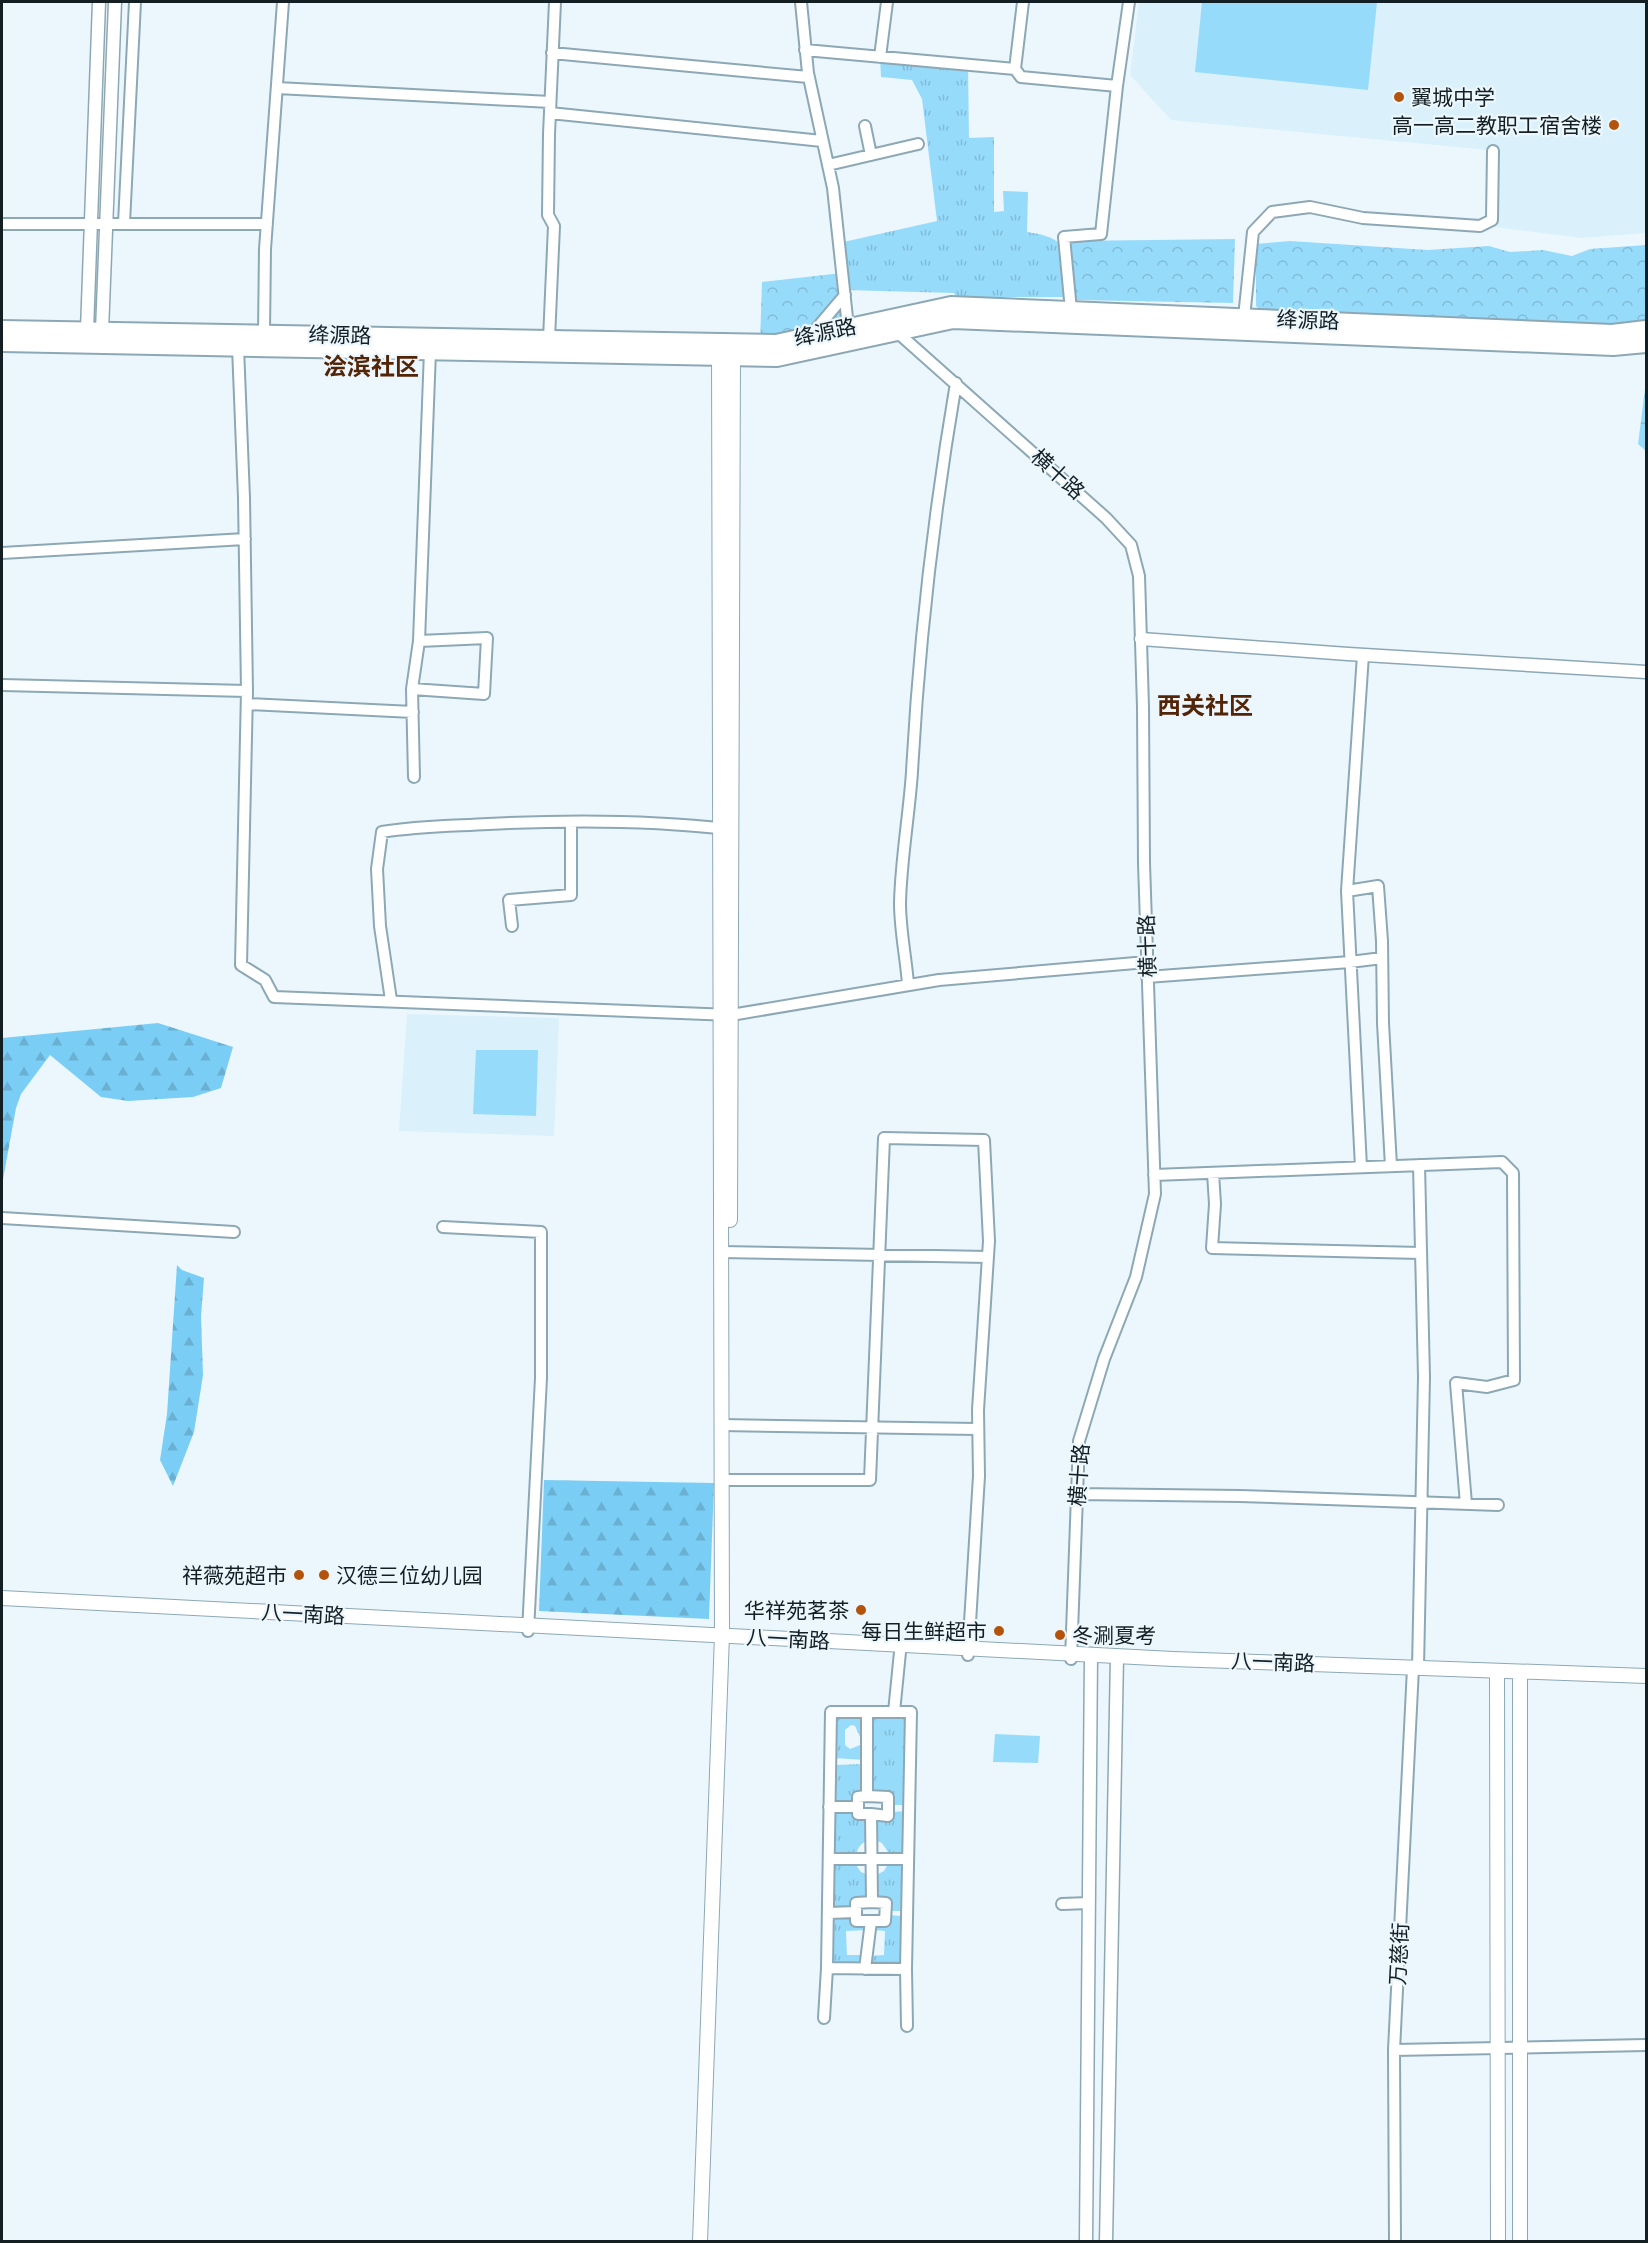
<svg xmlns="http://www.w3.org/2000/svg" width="1648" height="2243" font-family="Lora,'Noto Sans SC',serif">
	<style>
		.built { fill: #daf0fb }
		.grass { fill: url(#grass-tufts) }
		.forest { fill: url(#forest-firs) }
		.park { fill: url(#park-crowns) }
		.pitch { fill: #97dbfb }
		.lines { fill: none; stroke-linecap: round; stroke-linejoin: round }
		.minor-casing { stroke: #8da8b5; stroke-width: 14 }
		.tertiary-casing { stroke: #8da8b5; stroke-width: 15 }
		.secondary-casing { stroke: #8da8b5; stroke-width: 16 }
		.trunk-casing { stroke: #8da8b5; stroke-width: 20 }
		.minor { stroke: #fff; stroke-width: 10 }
		.tertiary { stroke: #fff; stroke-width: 12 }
		.secondary { stroke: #fff; stroke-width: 14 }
		.trunk { stroke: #fff; stroke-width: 16 }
		.poi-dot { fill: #b4540c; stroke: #ecf7fd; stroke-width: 2 }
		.labels { text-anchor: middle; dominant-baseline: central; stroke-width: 4.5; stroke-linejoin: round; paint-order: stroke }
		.poi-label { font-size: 21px; fill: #141f24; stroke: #ecf7fd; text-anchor: end }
		.street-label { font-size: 21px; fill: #141f24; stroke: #ecf7fd }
		.quarter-label { font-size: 24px; font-weight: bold; fill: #532506; stroke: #ecf7fd }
	</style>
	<defs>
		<pattern id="grass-tufts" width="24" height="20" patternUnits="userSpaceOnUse" patternTransform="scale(1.5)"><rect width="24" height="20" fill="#97dbfb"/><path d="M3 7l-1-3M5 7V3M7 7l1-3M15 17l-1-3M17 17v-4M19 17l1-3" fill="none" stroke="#81bcd7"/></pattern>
		<pattern id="forest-firs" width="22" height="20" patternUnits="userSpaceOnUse" patternTransform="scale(1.5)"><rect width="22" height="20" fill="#7acef5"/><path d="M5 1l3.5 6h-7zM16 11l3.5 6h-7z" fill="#69b0d2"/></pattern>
		<pattern id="park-crowns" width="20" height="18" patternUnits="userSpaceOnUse" patternTransform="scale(1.5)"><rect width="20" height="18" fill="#97dbfb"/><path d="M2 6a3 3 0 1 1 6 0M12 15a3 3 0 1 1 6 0" fill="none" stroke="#81bcd7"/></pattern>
	</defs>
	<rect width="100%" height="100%" fill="#ecf7fd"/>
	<!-- built -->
	<path class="built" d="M1139,2H1646V233L1582,238L1495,227L1499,151L1171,120L1130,75Z
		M407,1014L559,1018L554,1136L399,1131Z"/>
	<!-- grass -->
	<path class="grass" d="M880,57L968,65L969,138L994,137V212L1004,211L1003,191L1028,192L1027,232C1039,234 1053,236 1061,245L1064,297H956L954,293L844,290L839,243L937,221L922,99L912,80L881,77Z
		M865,1717V1737H860L855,1726L851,1725L845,1730V1745L850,1749L860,1745V1741L865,1740V1760L834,1758L833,1719Z
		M869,1719H907L905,1805H891L871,1794Z
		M864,1764V1794L855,1805L832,1804L833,1765Z
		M832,1810H855L869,1816L870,1840C861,1843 858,1846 856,1856L831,1857Z
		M906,1811L904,1856L890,1855L882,1843L875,1840L874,1818L892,1812Z
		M831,1861H853L861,1872L869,1875V1899L854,1909L830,1910Z
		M904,1863V1911H889L874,1901V1876L884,1871L888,1864Z
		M854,1914L869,1923V1930L846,1931L847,1955H863L861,1964L831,1963L834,1929L830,1925L831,1915Z
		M888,1915L901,1916V1964H869V1956L884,1955L885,1931L873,1930V1923Z"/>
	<!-- forest -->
	<path class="forest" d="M158,1023L233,1047L221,1088L193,1097L128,1101L101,1097L50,1055L21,1094L16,1108L2,1185V1038Z
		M177,1265L182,1270L204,1278L201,1316L203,1375L194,1432L173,1486L160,1460L167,1414Z
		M544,1480L714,1483L709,1619L539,1611Z"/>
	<!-- park -->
	<path class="park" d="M1235,239L1233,303L1077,300L1072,283L1069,241Z
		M1290,241L1428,250L1489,246L1510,252L1543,250L1572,256L1590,249L1646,245V323L1609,327L1261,311L1256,306V244Z
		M842,273L848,327L760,343L762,282Z
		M1646,381V451L1638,444Z"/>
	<!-- pitch -->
	<path class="pitch" d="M1202,2H1377L1368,90L1195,72Z
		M476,1050H538L536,1116L473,1114Z
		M995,1734L1040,1736L1038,1763L993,1762Z"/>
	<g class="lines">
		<defs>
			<path id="minor" d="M801,2L808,73L833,188L848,327
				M1023,2L1015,69L1021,77L1117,86L1101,234L1064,237L1071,310
				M805,50L1015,69
				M552,53L808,77
				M880,57L887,2
				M1117,86L1129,2
				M277,88L550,102
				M550,113L822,141
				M865,126L871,155
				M828,165L918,144
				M124,223L135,2
				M2,224H267
				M1244,317L1253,232L1272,212L1310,207L1363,218L1480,226L1492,220L1493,151
				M897,332L1106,518L1131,545L1139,576L1143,707L1144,863L1155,1194L1136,1277L1104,1359L1079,1441L1071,1659
				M264,333L265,249L283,2
				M811,335L845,295
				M549,339L554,226L548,215L549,134L555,2
				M238,347L244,498L247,691L241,965L265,980L274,997L731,1015L939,980L1147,962
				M2,553L245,539
				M1363,655L1347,891L1378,886L1382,941L1383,1023L1391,1166
				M2,685L247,691
				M412,689L419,641
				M247,704L413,712
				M414,777L412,689L484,694L487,638L419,641L430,351
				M1347,891L1361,1167
				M512,926L509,900L571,895V822
				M1147,977L1350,962L1382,958
				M908,984C906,958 900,930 900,903C901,859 909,816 912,772C919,642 934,512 956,383
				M391,1000L380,926L377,869L382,832C417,826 452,826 488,824C567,820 648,820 727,829
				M1213,1173L1215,1204L1212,1248L1421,1253
				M1154,1175L1502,1162L1513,1173L1514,1380L1487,1387L1456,1383L1466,1504
				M2,1218L234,1232
				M443,1227L541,1232V1379
				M721,1252L988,1257
				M721,1425L977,1429
				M721,1480H870L884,1138L984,1140L989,1241L978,1410L979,1476L968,1655
				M1077,1494L1240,1496L1498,1505
				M528,1631L541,1378
				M1418,1668L1424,1377L1419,1165
				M867,1712V1796L858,1797V1814H871L872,1902L856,1903V1921H885L886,1903L872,1902
				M890,1712H911L906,1969L827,1968L831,1712H894L900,1652V1644
				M867,1796L888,1797V1816L871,1814
				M829,1807H858
				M829,1859H908
				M1062,1904L1089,1903
				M828,1913L856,1912
				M865,1969L871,1921
				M906,1969L907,2026
				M824,2018L827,1968
				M1394,2050L1646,2045
				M1395,2242L1394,2050L1413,1668"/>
			<path id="tertiary" d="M87,330L99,2
				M102,331L115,2
				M1141,639L1348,654L1646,672
				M1086,2242L1091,1654
				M1106,2242L1117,1656"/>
			<path id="secondary" d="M730,1220L733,348
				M2,1598L1173,1659L1646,1676
				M1497,1671L1498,2242
				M1520,1672V2242
				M700,2242L722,1635L719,348"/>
			<path id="trunk" d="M2,329L776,343L951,305L1612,333L1646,329
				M2,343L777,358L953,320L1613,347L1646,344"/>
		</defs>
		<!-- minor casing -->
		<use href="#minor" class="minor-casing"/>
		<!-- tertiary casing -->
		<use href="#tertiary" class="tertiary-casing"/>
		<!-- secondary casing -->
		<use href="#secondary" class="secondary-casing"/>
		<!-- trunk casing -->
		<use href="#trunk" class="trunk-casing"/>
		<!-- minor -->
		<use href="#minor" class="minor"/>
		<!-- tertiary -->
		<use href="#tertiary" class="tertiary"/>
		<!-- secondary -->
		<use href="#secondary" class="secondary"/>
		<!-- trunk -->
		<use href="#trunk" class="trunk"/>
	</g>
	<!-- markers -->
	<g class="poi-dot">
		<circle cx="1399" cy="97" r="6"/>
		<circle cx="1614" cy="125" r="6"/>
		<circle cx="299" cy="1575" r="6"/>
		<circle cx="324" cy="1575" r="6"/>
		<circle cx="861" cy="1610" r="6"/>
		<circle cx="999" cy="1631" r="6"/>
		<circle cx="1060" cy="1635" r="6"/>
	</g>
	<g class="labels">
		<!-- poi labels -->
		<g class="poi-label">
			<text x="1411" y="97" text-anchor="start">翼城中学</text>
			<text x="1602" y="125">高一高二教职工宿舍楼</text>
			<text x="287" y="1575">祥薇苑超市</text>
			<text x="336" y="1575" text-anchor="start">汉德三位幼儿园</text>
			<text x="849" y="1610">华祥苑茗茶</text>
			<text x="987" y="1631">每日生鲜超市</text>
			<text x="1072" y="1635" text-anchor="start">冬涮夏考</text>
		</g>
		<!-- street labels -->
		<g class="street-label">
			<text transform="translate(1308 320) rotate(2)">绛源路</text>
			<text transform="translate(825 332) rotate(-12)">绛源路</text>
			<text transform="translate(340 335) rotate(1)">绛源路</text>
			<text transform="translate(1058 474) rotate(42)">横十路</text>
			<text transform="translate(1147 946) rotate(-92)">横十路</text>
			<text transform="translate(1079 1475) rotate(-86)">横十路</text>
			<text transform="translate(303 1614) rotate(3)">八一南路</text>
			<text transform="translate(788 1639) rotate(3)">八一南路</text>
			<text transform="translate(1273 1662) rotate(2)">八一南路</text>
			<text transform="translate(1399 1954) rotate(-87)">万慈街</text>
		</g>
		<!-- quarter labels -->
		<g class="quarter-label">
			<text x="371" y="366">浍滨社区</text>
			<text x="1205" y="705">西关社区</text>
		</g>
	</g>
	<!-- border -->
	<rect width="1648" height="2243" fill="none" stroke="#141f24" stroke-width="6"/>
</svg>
